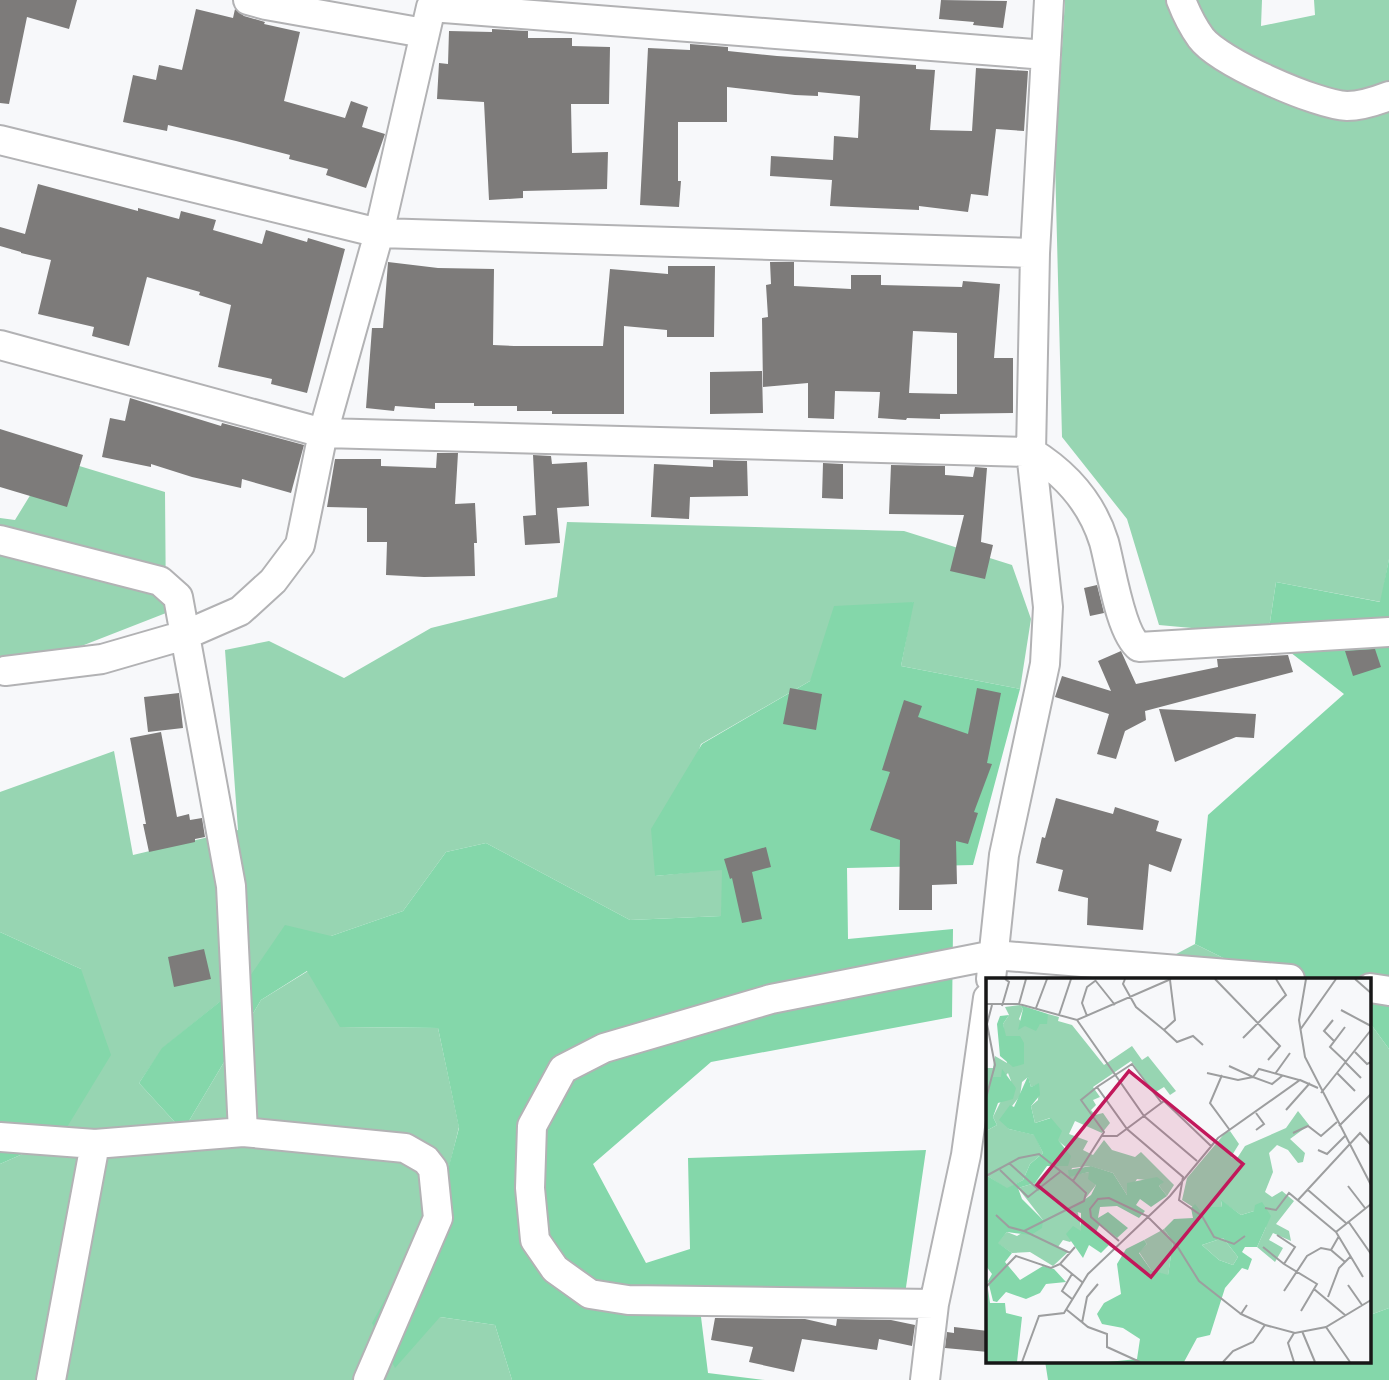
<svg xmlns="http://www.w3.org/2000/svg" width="1389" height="1380" font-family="'PT Sans Narrow',sans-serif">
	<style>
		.green { fill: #97d5b2 }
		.forest { fill: #84d7aa }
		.building { fill: #7d7b7a; fill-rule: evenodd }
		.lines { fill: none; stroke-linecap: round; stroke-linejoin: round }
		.minor-casing { stroke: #b2b2b4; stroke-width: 32 }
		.minor { stroke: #fff; stroke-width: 28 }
		.inset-road { fill: none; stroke: #9d9e9f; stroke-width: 2 }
		.view { fill: #c2185b; fill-opacity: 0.15; stroke: #c2185b; stroke-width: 3.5 }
		.inset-edge { fill: none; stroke: #171717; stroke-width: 3.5 }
	</style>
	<rect width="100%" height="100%" fill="#f7f8fa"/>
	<!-- green -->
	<path class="green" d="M1065,0H1262L1261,26L1315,15L1314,0H1389V559L1381,602L1276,582L1268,635L1159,625L1127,519L1062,437L1055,161Z
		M53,458L165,492L166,613L61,654L0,666V518L15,520Z
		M567,522L904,531L1012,565L1031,619L1020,689L901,666L913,602L810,681L701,744L655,876L722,869V916L630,920L486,843L446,852L403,911L331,936L248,979L163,1048L139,1083L183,1131L261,1000L308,971L341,1027L438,1028L459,1127L442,1196L440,1317L495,1325L512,1380H0V1164L61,1137L81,969L0,932V792L114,751L133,855L238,830L225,650L269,641L344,678L431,628L557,597Z
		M1195,944L1266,979L1163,961Z
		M1370,1023L1389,1049V1308L1370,1315Z"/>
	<!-- forest -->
	<path class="forest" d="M1389,559V1049L1370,1023V979H1266L1195,944L1208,815L1344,694L1268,635L1276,582L1380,602Z
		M914,602L901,666L1020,689L973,865L847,868L848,939L953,929L952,1017L711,1062L593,1164L646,1263L690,1249L688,1158L926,1150L905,1294L698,1293L708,1373L765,1380H512L495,1325L440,1317L395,1368L372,1323L441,1196L459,1128L438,1028L340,1027L307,971L261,1000L183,1131L139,1083L162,1048L248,979L285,925L331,936L403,911L446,852L486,843L630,920L721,916L722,870L655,876L651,829L702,744L810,681L834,606Z
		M0,932L81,969L111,1055L61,1137L0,1164Z
		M1389,1308V1380H1048L1045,1361H1370V1315Z"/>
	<!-- building -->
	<path class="building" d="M0,0H77L69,29L27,17L9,104L0,103Z
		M941,0L1007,1L1003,28L973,25L974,22L939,19Z
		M196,9L233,18L235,9L244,16L265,22L264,24L300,32L284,101L345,118L351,101L368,107L362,127L385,134L366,188L326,175L328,169L289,159L290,155L236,141L168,125L167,131L123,122L133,75L156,80L159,65L182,70Z
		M492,29L528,31V38H572V46L610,47L609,104H571L572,153L608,152L607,189L523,191V198L489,200L484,102L437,99L439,63L448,64L449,31L492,32Z
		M690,44L728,47V51L777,56L916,65V69L935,70L930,130L972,131L976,68L1028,71L1024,131L996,129L988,196L971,194L968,212L919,206V210L830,206L832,180L770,176L771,156L833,160L834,136L858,138L860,96L818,92V96L795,95L727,87V122H678V181H681L679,207L640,205L648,48L690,50Z
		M38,184L138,211V208L179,219L181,211L216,220L213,230L262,244L266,230L307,242L308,238L345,249L307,393L271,384L272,379L218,367L231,305L199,295L200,292L147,277L129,346L92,336L94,327L38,314L51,260L21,253V252L0,246V227L25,234Z
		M388,262L438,268L494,269L493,345L514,346H603L610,269L668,274V266H715L714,337H667V330L624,326V414H552V411H517V406H474V403H435V409L395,406L394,411L366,408L372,328H383Z
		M770,262H794V286L851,289V275H881V285L962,287L963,281L1000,284L994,358H1013V413L940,414V419L907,418L906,420L878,418L880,392L835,391L834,419L808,418V383L763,387L762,318L768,317L766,285L771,284ZM913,331L957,333V394L909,393Z
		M762,371L763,413L710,414V372Z
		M130,398L221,426L222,423L304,445L291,493L242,479L241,488L192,477L151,464V467L102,457L110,418L125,421Z
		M0,429L83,455L67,507L0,487Z
		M437,453H458L455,504L475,503L477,543H474L475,576L424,577L386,575L387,542H367V508L327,507L335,459H381V466L436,468Z
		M533,455L551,456L552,464L587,462L589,506L557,508L560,543L525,545L523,516L536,515Z
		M713,460L747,461L748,496L690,497L689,519L651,517L654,464L713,467Z
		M823,463L843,464V499L822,498Z
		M891,465L945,466V475L973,477L975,467L987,468L981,542L993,545L985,579L950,571L964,515L889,514Z
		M1097,585L1104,613L1090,616L1084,588Z
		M1375,649L1381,667L1353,676L1345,651Z
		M1121,651L1136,684L1218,667L1217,659L1288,655L1293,672L1145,711L1146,720L1125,731L1116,759L1097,754L1109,714L1055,697L1062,676L1111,691L1098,661Z
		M790,688L822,694L816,730L783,724Z
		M977,688L1001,693L987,763L992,764L974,812L978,813L968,844L956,841L957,884L932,885V910H899L900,840L870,830L890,772L882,770L904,700L922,706L918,717L968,734Z
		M179,693L183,728L148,732L144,697Z
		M1159,709L1256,714L1254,738L1236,737L1175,762Z
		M161,732L177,817L189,814L190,820L202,818L205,837L195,839V842L149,852L143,824H146L130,738Z
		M1056,798L1113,814L1115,807L1159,821L1156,831L1182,839L1171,872L1149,864L1143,930L1087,925L1088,898L1058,891L1063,870L1036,863L1042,837L1045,838Z
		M766,847L771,867L752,872L762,919L742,923L732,878L730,879L724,859Z
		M204,949L211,979L174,987L168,957Z
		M715,1318L805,1319L836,1326L837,1319L891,1320L915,1325L912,1346L879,1339L877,1350L802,1339L794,1372L749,1362L753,1347L711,1340Z
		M954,1327L988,1331V1352L945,1348L947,1332L954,1333Z"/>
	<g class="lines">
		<defs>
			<path id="minor" d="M248,0L266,5L424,33
				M1181,0C1186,13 1193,27 1201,38C1219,62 1317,105 1347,106C1362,106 1376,101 1389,96
				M0,140L379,233L1035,253
				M0,345L323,433L1031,452C1065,473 1092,503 1104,542C1111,567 1120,633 1139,647L1389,632
				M0,540L160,581L178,597L231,886L243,1132L95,1144L0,1137
				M5,671L102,659L185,635L240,611L273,581L300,545L323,433L379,233L431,7L1046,55
				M991,979L1004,855L1045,664L1048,607L1031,452L1035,253L1049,0
				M1370,988L1389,991
				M243,1132L405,1148L426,1160L433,1169L438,1218L368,1380
				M934,1304L628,1300L590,1294L555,1269L535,1240L530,1188L532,1126L563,1069L604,1048L771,999L994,955L1290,979
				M51,1380L95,1144
				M925,1380L934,1304L966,1155L988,998"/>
		</defs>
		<!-- minor casing -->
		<use href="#minor" class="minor-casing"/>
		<!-- minor -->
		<use href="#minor" class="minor"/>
	</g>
	<!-- overview -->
	<g transform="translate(986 978)">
		<rect width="385" height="385" fill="#f7f8fa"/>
		<path d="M34,27L37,31L33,41L38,48L54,46L62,36L73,39L72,43L86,47L118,87L146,68L156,82L162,78L190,113L184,117L178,109L168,115L145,83L107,109L114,119L107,122L110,127L105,132L109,137L117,135L124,145L116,155L89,143L83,156L102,163L97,172L107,177L118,162L126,172L149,179L155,174L188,207L181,218L173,208L177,204L151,201L141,217L127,195L104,188L86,190L83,198L103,194L110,207L91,231L96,253L84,264L77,262L72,269L82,274L67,288L44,274L26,275L11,265L21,254L31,258L57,242L32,210L49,205L81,170L71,162L64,140L49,145L45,128L52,122L53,106L45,109L42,99L36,104L34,118L19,137L20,145L23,151L49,157L57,175L44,186L37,202L21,211L0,197V153L11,147L7,139L25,103L22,95L0,119V90H7L9,78L21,85L17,46L23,37L19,29ZM312,133L323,147L304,161L319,175L317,184L312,185L302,172L291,167L283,175L287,194L279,214L286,219L296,213L308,223L290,246L303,253L305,263L287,255L283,262L297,270L289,284L271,269L280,249L268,233L255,237L235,223L236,229L216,235L196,222L201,200L239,155L244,153L253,166L245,179L250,182L259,168L300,150ZM178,251L187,264L182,298L165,292L153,274L161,266L158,262ZM237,260L252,279L247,287L233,282L216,267Z" fill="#97d5b2"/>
		<path d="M34,27L62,36L61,46H54L50,53L39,48L32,52L37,31ZM23,37L17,46L20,58H34L38,65V86L27,89L14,78L11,46L14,38ZM16,91L30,110L27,121L12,125L7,139L11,147L0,153V119L7,99H15ZM42,98L45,109L53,105L54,117L45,128L49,145L65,140L76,153L72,162L85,178L82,188H61L49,205L32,210L36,221L57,242L56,250L45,257L21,254L12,265L26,275L19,284L34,302L57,288L68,291L80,304L60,306L54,315L40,321L20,314L11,324L7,323L2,303L6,296L0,288V197L21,210L37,202L44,186L57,175L48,157L23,151L13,142L24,127L28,129ZM105,188L127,195L141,217V205L171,199L178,204L173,208L181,218L165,229L154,221L150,227L159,233L153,240L131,228L114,229L112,240L122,234L142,250L131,260L114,246L110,254L123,267L115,275L103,267L97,280L80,256L87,248L95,253V235L84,232L105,217L110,207L102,201L103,194L83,199L82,192ZM235,222L255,237L268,233L269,227L276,224L285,238L271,269H259L256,274L266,281L262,292L256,290L239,310L224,357L211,360L198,384H122L151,381L154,361L137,350L116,346L111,336L118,325L135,316L131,286L140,271L158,262L161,266L153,275L165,292L182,297L187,264L178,251L188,241L207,240L205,230L209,226L216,235L224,229H236ZM237,260L252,279L247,287L233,282L216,267ZM2,311L4,325H19L20,335L36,339L31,384H0Z" fill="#84d7aa" fill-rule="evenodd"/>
		<path class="inset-road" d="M139,1L137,6L150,29L178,52L189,42L184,2M229,1L294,68L282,82M320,1L313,42L319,79L385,207M369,1L385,15M109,2L129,27M0,26H33L91,42L185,1M33,26L40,1M16,28L23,4L19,1M50,30L61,1M355,32L385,48M73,37L85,1M101,38L96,25L101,9L109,3M91,42L158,138L211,183M347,42L338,53L348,63M359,49L344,69L360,84M178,52L191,64L207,58L217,67M314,52L350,1M257,60L300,17L290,1M369,74L381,86L385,84M360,85L375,100M243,88L267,99L273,91L313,102M221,95L252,102L267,99L286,106L296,98M351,95L369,113M289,96L304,75M236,97L224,125L243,151M335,115L385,52M0,120L9,87L1,46L6,27M175,124L146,86L111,109L141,151L197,199L193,222L216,238L228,259L248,266L259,258M300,132L324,105M270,135L278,146L270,152M353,148L385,116M307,155L322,148L335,158L351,144M116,158H131L178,123L225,168M332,172L341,176L359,158M23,185L53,212M14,192L42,219L74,194M0,198L33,180L53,176L87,203L118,154L95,122L111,109M362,208L379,230M322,212L360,245M312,222L374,155L385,167M279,230L290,232L303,215L350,254M10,237L23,249L38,253M362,243L385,276M291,257L309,269L298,286L331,306L328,311L359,337M353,258L345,272L359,284M133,263L105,239L104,231L112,221L123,220L161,238L191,268L213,303L255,336M277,269L298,286M84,275L38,253L98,223L100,215L87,203M74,286L89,269M377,299L350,254L385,226M362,307L376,327M0,309L30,278L65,290L74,286L96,304M298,313L321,278L335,270L345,272M342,319L353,290L364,279M86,321L76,313L86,296M261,327L255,336L279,347M81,332L102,349L121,356V369L154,384M315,333L328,311M96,345L101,319L112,306M340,349L364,384M316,353L329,384M308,355L302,365L308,384M36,384L53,338L78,335L102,296L184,218L232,160L314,102L332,110M237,384L247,373L267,364L279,347L309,355L340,349L385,322"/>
		<path class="view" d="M143,93L257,186L165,299L51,207Z"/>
		<rect width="385" height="385" class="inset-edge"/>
	</g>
</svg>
